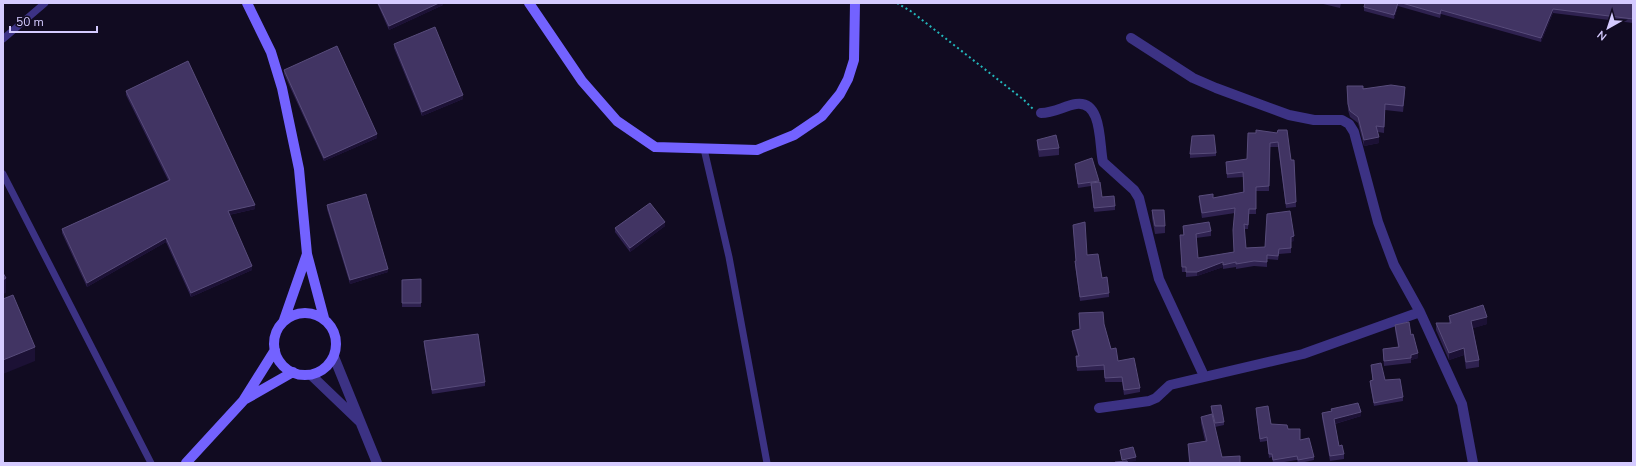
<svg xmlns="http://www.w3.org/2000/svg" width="1636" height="466" font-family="'Nunito Sans',sans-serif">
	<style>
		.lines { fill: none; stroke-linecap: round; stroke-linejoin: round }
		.path { stroke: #23b7bb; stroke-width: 2; stroke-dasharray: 2 3; stroke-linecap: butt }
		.lane { stroke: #3c3284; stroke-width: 7 }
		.street { stroke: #3c3284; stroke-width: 10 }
		.secondary { stroke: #7362ff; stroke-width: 10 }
		.wall { fill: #2f2250 }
		.shaded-wall { fill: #1c1135 }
		.building { fill: #413463; stroke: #584c7b }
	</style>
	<rect width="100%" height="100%" fill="#110b21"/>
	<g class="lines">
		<!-- path -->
		<path class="path" d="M897,3L912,12L1024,100L1033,109"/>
		<!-- lane -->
		<path class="lane" d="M3,39L45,3
			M704,149L729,257L767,463
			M3,174L151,463"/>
		<!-- street -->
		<path class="street" d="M1131,38L1193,78L1216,88L1289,115L1314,120H1342L1349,124L1354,132L1378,222L1394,265L1420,312L1462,404L1473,463
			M1041,113C1054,113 1064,106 1076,104C1103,100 1099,146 1103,162L1134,190L1139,198L1159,279L1204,376
			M334,357L377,463
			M311,375L359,421
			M1099,408L1149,401L1156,398L1170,385L1303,354L1420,312"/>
		<!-- secondary -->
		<path class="secondary" d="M247,3L271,52L282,88L299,169L307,254L324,318
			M529,3L582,81L617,121L655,147L757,150L794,135L822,116L840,94L848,79L854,60L855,3
			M274 344a31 31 0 1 1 62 0a31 31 0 1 1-62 0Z
			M284,320L307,254
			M244,400L293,372
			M186,463L243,401L275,350"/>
	</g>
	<!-- wall -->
	<path class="wall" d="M377,3H443V5L389,30Z
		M1319,3H1341L1340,8Z
		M1365,3H1633V23L1553,13L1541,42L1441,14L1440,18L1398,6L1394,19L1364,11V7Z
		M394,44L463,99L422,116L394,48Z
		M284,70L377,138L324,161L284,74Z
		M1347,86L1405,93L1403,112L1385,110L1384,133L1378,132L1379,143L1364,146L1358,123L1350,117L1348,110Z
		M126,91L255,209L229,215L252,270L191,297L166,242L87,287L62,233V229L168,180L126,95Z
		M1277,133L1291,160H1294L1296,207L1286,208L1278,147H1270L1269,191H1256V214H1249L1248,229H1244L1246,248L1265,247L1294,241L1291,242V253L1279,254L1278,260L1267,259V267L1254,266L1236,269V267L1223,269V267L1197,276L1186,277V272H1182L1180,239L1183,235V226L1211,231V236L1196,238L1198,258L1234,252L1235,213L1202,218L1199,201V196L1213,198L1243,192V177L1227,178L1226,162L1247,159Z
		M1037,140L1059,148V155L1039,157L1037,146Z
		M1216,153V156L1190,158V154Z
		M1075,164L1099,181L1102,197L1115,206V210L1094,212L1091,186L1078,188Z
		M327,205L388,272L350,284L327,209Z
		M1152,210L1165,226V233L1155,234L1152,218Z
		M1073,225L1087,255L1102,278L1109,293V297L1080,301L1075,265V261H1076Z
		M665,226L630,252L615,232V228Z
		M421,279V307H402V280Z
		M1079,313L1104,324L1111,349L1118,361L1140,388V392L1124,395L1122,382H1105L1104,370L1077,371L1076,356H1078L1072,335V331L1080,329Z
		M1449,316L1487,324L1473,328L1479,360V367L1466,369L1464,355L1449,360L1436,330V323H1449Z
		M1395,325L1411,335L1418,358L1411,360V363L1384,366L1383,354V349L1398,347L1395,330Z
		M424,341L485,382V386L432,394L424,345Z
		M1371,365L1385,380L1403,397V401L1374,406L1370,385V381L1373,380L1371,369Z
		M1211,406L1224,422V425L1215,427L1222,457L1240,463H1189L1188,450V444L1205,441L1201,423V417L1213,420L1211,410Z
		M1256,408L1271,424L1288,429L1314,457V460L1300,463H1298L1297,460L1278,463H1273L1272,457L1269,458L1267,441L1260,442L1256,412Z
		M1331,409L1361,416L1335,424L1339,446L1344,454V459L1330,461L1322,418V413L1331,411Z"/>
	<!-- shaded-wall -->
	<path class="shaded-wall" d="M439,3H443V5L389,30V26Z
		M1398,3V6L1394,19V15Z
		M1553,9V13L1541,42V38Z
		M463,95V99L422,116V112Z
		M1385,104V110L1384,133V127Z
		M377,134V138L324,161V158Z
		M1379,137V143L1364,146V140Z
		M255,205V209L228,215V211Z
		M665,222V226L630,252V248Z
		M1294,236V241L1291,242V237Z
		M166,238V242L87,287V283Z
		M1223,262V267L1197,276V272Z
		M252,266V270L191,297V293Z
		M388,269V272L350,284V280Z
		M6,278V293L3,294V280Z
		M1487,317V324L1471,329V321Z
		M35,347V361L3,374V360Z
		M1464,348V355L1449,360V353Z
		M1418,353V358L1411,360V355Z
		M1361,412V416L1334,424V419Z
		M1136,457V461L1127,463H1122V460Z"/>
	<!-- building -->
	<path class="building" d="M378,3H439L389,26Z
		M1365,3H1398L1394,15L1364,7Z
		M1402,3H1633V19L1553,9L1541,38L1441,10L1440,14Z
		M435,27L463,95L422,112L394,44Z
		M337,46L377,134L324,158L284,70Z
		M188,61L255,205L228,211L252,266L191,293L166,238L87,283L62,229L170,180L126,91Z
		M1391,85L1405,87L1403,106L1385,104L1384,127L1376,126L1379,137L1364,140L1358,117L1350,111L1348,104L1347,86H1363V89Z
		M1256,130L1277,133L1278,130H1287L1291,160H1294L1296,202L1286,204L1278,142L1270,143L1269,186L1256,187V209H1249L1248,225L1244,224L1246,248L1265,247L1267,214L1290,211L1294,236L1291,237V248L1279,249L1278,256L1267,255V262L1254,261L1236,264V262L1223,265V262L1197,272H1186V267H1182L1180,235H1184L1183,226L1209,222L1211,231L1196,234L1198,258L1234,252L1233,230L1235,208L1202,213L1199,196L1213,194V198L1244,192L1243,172L1227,174L1226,162L1247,159L1248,133H1256Z
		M1056,135L1059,148L1039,150L1037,140Z
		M1214,135L1216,153L1190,154L1192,136Z
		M1092,158L1099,181L1078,184L1075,164Z
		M1100,182L1102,197L1114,196L1115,206L1094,208L1091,183Z
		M366,194L388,269L350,280L327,205Z
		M650,203L665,222L630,248L615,228Z
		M1152,210H1164L1165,226H1155Z
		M1085,222L1087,255L1098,254L1102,278L1107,277L1109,293L1080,297L1075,261H1076L1073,225Z
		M3,273L6,278L3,280Z
		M421,279V303H402V280Z
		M13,295L35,347L3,360V299Z
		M1483,305L1487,317L1471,321L1479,360L1466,362L1464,348L1449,353L1436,323H1451L1449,316Z
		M1103,312L1104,324L1111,349L1116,348L1118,361L1134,358L1140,388L1124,390L1122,377L1105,378L1104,365L1077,367L1076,356H1079L1072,331L1080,329L1079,313Z
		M1409,322L1411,335L1413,334L1418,353L1411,355V358L1384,361L1383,349L1399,347L1395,325Z
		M478,334L485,382L432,390L424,341Z
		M1381,363L1385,380L1400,379L1403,397L1374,403L1370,381L1373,380L1371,365Z
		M1358,403L1361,412L1334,419L1339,446L1342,445L1344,454L1330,456L1322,413L1332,411L1331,409Z
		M1221,405L1224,422L1215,423L1211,406Z
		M1268,406L1271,424L1287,425L1288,429H1300V440L1309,438L1314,457L1298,460L1297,456L1273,460L1272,454H1269L1267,437L1260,439L1256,408Z
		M1212,414L1222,457L1240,456V463H1190L1188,444L1207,441L1201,417Z
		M1133,447L1136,457L1122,460L1120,450Z
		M1127,461L1128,463H1115V462Z"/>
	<!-- border -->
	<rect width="1636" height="466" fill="none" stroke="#d5cbff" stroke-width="8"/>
	<!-- north arrow -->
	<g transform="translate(1608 28) rotate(219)" stroke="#110b21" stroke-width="3" paint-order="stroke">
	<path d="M0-3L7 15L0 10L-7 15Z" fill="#d5cbff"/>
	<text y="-6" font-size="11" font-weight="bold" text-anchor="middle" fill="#d5cbff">N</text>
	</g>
	<!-- scale -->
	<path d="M10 26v6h87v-6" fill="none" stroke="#d5cbff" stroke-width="2"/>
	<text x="16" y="26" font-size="12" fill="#d5cbff" stroke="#110b21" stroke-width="3" paint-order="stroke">50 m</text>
</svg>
